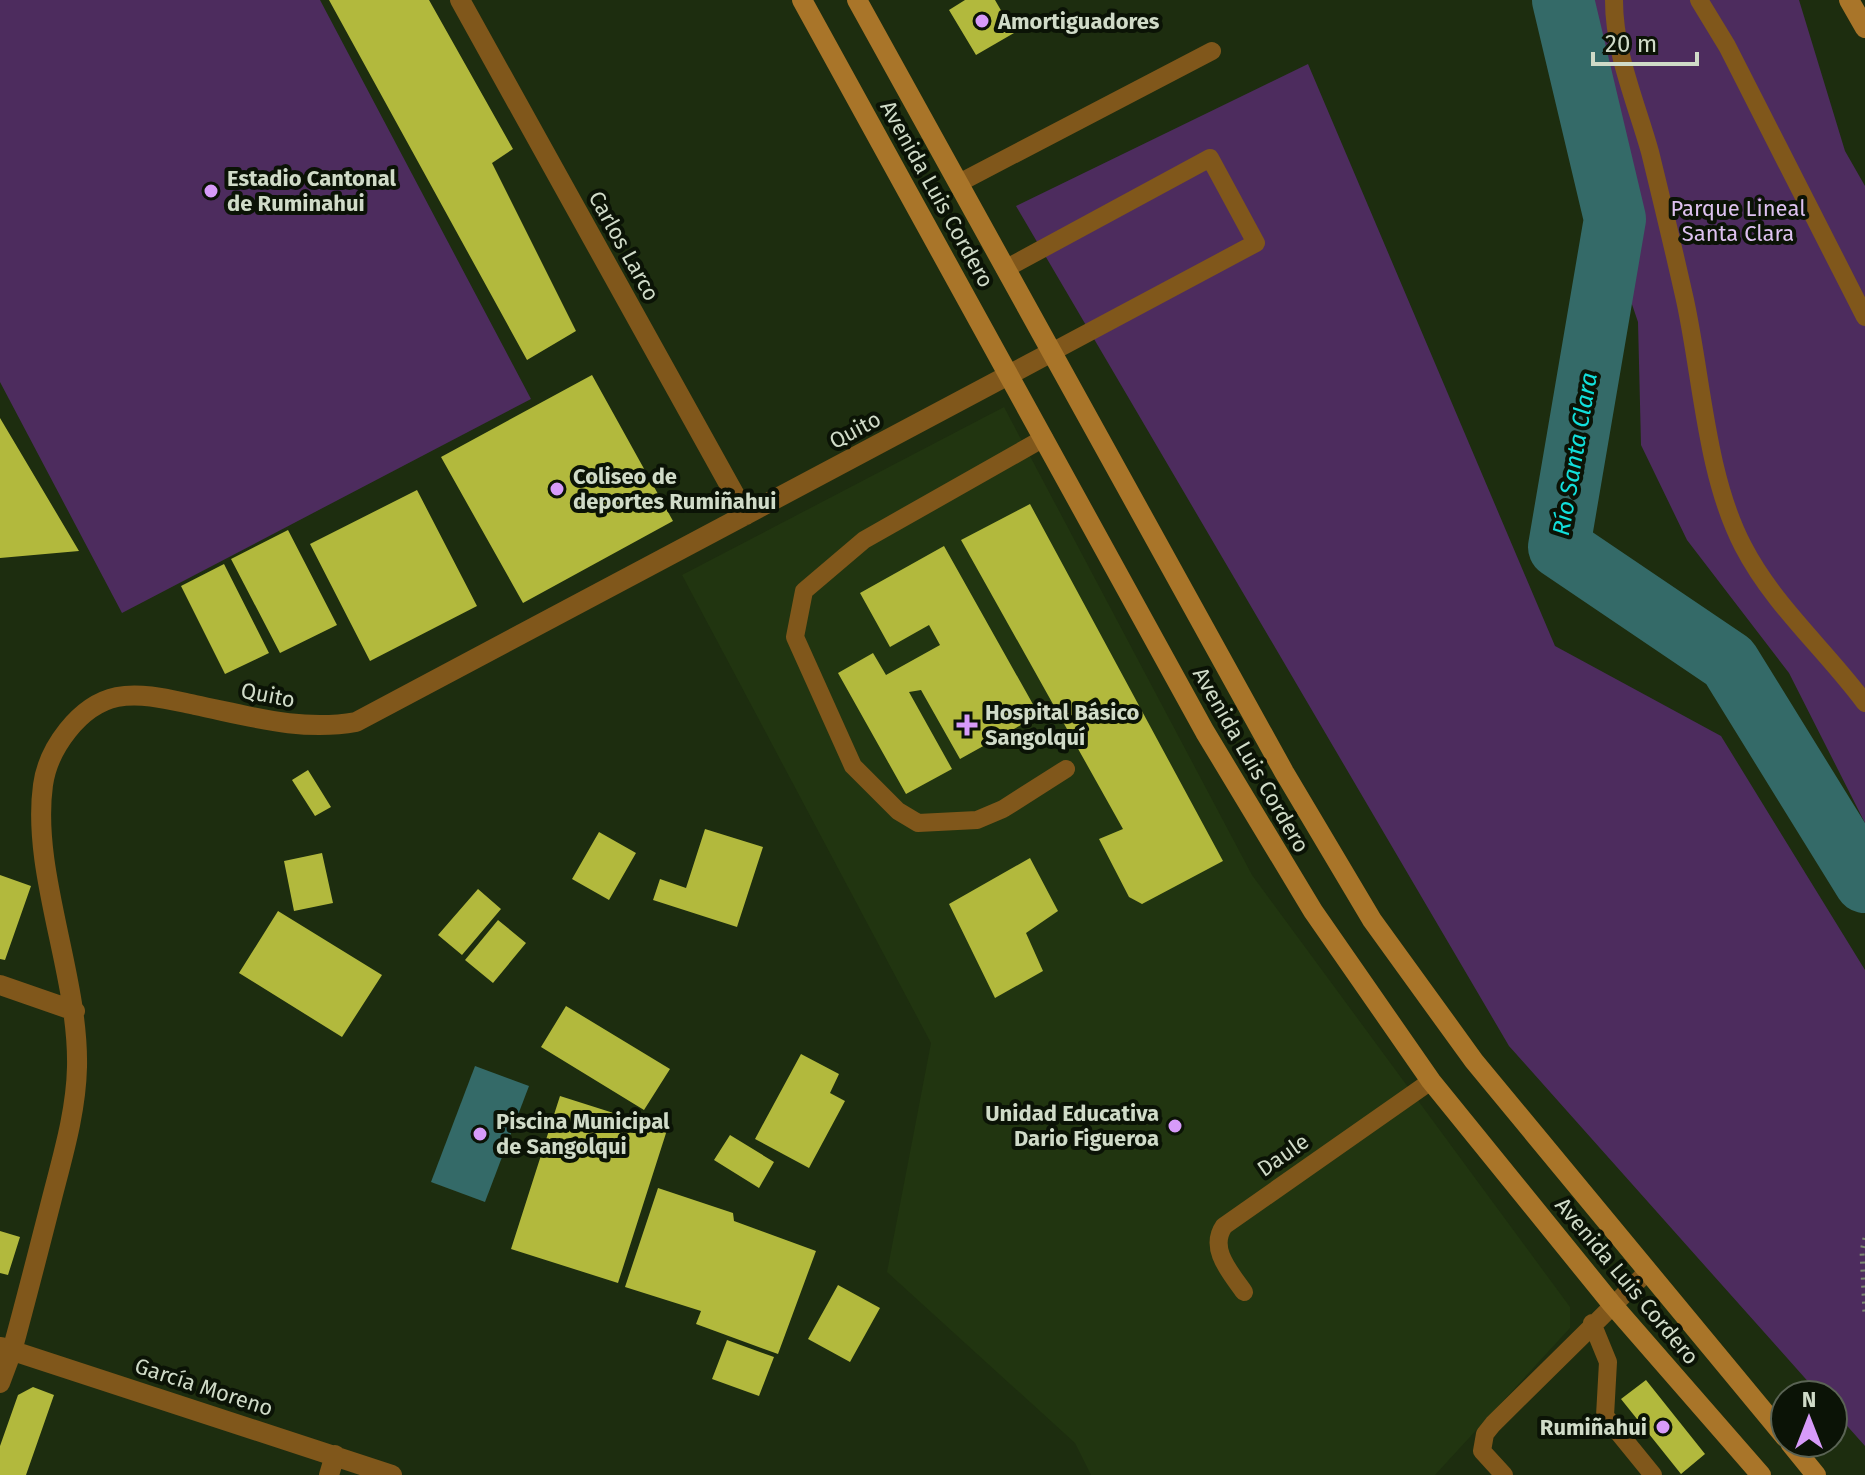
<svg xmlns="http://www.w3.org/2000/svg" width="1865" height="1475" font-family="'Fira Sans',sans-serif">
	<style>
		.built { fill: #213510 }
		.green { fill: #4d2c5e }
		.water { fill: #346a68 }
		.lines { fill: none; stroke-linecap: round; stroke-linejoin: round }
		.river { stroke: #346a68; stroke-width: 62 }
		.building { fill: #b2b93d }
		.path { stroke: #7a886f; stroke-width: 5; stroke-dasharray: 2 6; stroke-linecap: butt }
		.lane { stroke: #80571b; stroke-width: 18 }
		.street { stroke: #80571b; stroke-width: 20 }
		.secondary { stroke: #a97529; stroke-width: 20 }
		.poi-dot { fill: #d79bf9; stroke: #0b1306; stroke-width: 3 }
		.labels { text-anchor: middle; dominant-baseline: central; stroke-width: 8; stroke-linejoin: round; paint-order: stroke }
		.poi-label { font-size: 22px; font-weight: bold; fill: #d0dbc8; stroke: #0b1306; text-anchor: start }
		.street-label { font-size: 22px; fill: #d0dbc8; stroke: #0b1306 }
		.park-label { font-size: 22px; fill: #dec2f0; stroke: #0b1306 }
		.water-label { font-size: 24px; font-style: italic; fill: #12e0dc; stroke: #0b1306 }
	</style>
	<rect width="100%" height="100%" fill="#1d2d0f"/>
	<!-- built -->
	<path class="built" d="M1004,407L1252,875L1570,1307V1328L1435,1475H1091L1075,1443L887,1272L931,1043L682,575Z"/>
	<!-- green -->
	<path class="green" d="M0,0H320L531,399L122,613L0,382Z
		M1560,0H1799L1845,151L1865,186V823L1789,673L1687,540L1641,445L1638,322L1551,65Z
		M1308,64L1555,646L1721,736L1865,970V1446L1833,1410V1395H1820L1509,1046L1016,206Z"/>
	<!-- water -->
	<path class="water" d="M475,1066L529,1086L485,1202L431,1182Z"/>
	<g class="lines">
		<!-- river -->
		<path class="river" d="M1563,0L1615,219L1559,547L1729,662L1865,882"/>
	</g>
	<!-- building -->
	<path class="building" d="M329,0H429L513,149L492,163L576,331L527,360Z
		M965,0H995L1014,33L976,55L949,10Z
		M592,375L673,521L523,603L441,457Z
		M0,418L79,551L0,558Z
		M417,490L477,606L370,661L310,544Z
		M1030,504L1223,861L1142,904L1129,897L1099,839L1123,829L961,540Z
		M288,530L337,625L280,653L231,559Z
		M944,546L1039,715L960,759L921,690L909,692L952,769L906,794L838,673L873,653L886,675L940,645L929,625L890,647L860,593Z
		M224,564L269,653L225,674L181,586Z
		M308,770L331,807L315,816L292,780Z
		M705,829L763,847L737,927L653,900L660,879L686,888Z
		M599,832L636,853L609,900L572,879Z
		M322,853L333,903L294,911L284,861Z
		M1030,858L1058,911L1026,933L1043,971L995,998L949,904Z
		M0,875L31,886L5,960L0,959Z
		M478,889L501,909L462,955L438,935Z
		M278,911L382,975L342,1037L239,973Z
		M498,920L526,943L493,983L465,960Z
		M566,1006L670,1069L644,1110L541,1047Z
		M801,1054L839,1074L830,1093L845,1101L809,1168L755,1139Z
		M560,1096L667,1130L618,1283L511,1249Z
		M730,1135L774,1162L759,1188L714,1160Z
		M658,1188L733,1213L734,1221L816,1251L778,1354L696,1324L701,1311L625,1287Z
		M0,1231L20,1237L8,1275L0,1273Z
		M838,1285L880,1308L850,1362L808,1339Z
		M727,1340L774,1357L759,1396L712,1379Z
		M1646,1380L1705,1454L1681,1474L1621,1399Z
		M33,1387L54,1395L26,1475H0V1446L18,1395Z"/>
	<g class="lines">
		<!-- path -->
		<path class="path" d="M1865,1238L1862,1251L1865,1314"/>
		<!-- lane -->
		<path class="lane" d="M1614,0C1614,53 1636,102 1650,152C1662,201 1674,251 1685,300C1702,378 1706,475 1743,546C1774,606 1825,649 1865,703
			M1699,0L1727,46L1865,317
			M959,183L1212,51
			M1005,269L1210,158L1256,243L1050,353
			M1044,438L864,540L804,591L795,637L853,766L898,811L918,823L977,820L1003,809L1066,769
			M1244,1292C1231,1273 1208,1249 1224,1226L1431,1081
			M1592,1323L1608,1362L1605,1416L1653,1475
			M1504,1475L1482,1451L1485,1434L1493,1424L1648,1271"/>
		<!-- street -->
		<path class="street" d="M460,0L746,515
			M0,985L75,1011
			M1,1347L392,1475
			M0,1383L12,1351C26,1300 39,1249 52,1198C63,1155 76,1112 77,1067C79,975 31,872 43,785C48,749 79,705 117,697C142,692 171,700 195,705C249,716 301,732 356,722L1050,353
			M329,1475L335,1455"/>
		<!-- secondary -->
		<path class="secondary" d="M802,0L1205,732L1313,911L1431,1081L1611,1303L1761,1475
			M857,0L1284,772L1372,920L1474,1061L1785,1437
			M1849,0L1865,28
			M1790,1443L1816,1475"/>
	</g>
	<!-- markers -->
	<g class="poi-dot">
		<circle cx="982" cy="21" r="8"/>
		<circle cx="211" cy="191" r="8"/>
		<circle cx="557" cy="489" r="8"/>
		<path d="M963 713h8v8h8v8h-8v8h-8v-8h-8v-8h8z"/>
		<circle cx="1175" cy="1126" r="8"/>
		<circle cx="480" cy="1134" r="8"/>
		<circle cx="1663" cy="1427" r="8"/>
	</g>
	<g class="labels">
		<!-- poi labels -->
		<g class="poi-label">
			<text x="998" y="21">Amortiguadores</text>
			<text x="227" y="178">Estadio Cantonal<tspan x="227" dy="25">de Ruminahui</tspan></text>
			<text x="573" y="476">Coliseo de<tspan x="573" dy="25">deportes Rumiñahui</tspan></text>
			<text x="985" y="712">Hospital Básico<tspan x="985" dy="25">Sangolquí</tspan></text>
			<text x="1159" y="1113" text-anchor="end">Unidad Educativa<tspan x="1159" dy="25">Dario Figueroa</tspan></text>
			<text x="496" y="1121">Piscina Municipal<tspan x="496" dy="25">de Sangolqui</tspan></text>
			<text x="1647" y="1427" text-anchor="end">Rumiñahui</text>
		</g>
		<!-- street labels -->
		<g class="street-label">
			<text transform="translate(937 194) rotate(61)">Avenida Luis Cordero</text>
			<text transform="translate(624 246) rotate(61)">Carlos Larco</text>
			<text transform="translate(855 430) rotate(-28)">Quito</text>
			<text transform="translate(268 695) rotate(11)">Quito</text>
			<text transform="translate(1251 760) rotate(60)">Avenida Luis Cordero</text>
			<text transform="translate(1283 1155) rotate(-35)">Daule</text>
			<text transform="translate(1627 1281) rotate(50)">Avenida Luis Cordero</text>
			<text transform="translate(204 1387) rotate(18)">García Moreno</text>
		</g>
		<!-- park labels -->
		<g class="park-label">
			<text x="1738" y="208">Parque Lineal<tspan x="1738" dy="25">Santa Clara</tspan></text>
		</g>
		<!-- water labels -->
		<g class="water-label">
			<text transform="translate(1575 454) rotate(-80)">Río Santa Clara</text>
		</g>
	</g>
	<!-- north arrow -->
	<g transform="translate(1809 1419)"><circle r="38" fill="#0b1306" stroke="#5a6354" stroke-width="2"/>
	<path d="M0-6L14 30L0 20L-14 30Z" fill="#d79bf9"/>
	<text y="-12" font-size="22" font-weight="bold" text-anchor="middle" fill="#d0dbc8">N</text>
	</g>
	<!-- scale -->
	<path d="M1593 52v12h104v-12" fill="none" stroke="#d0dbc8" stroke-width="4"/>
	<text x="1605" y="52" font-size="24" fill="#d0dbc8" stroke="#0b1306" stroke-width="6" paint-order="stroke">20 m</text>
</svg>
